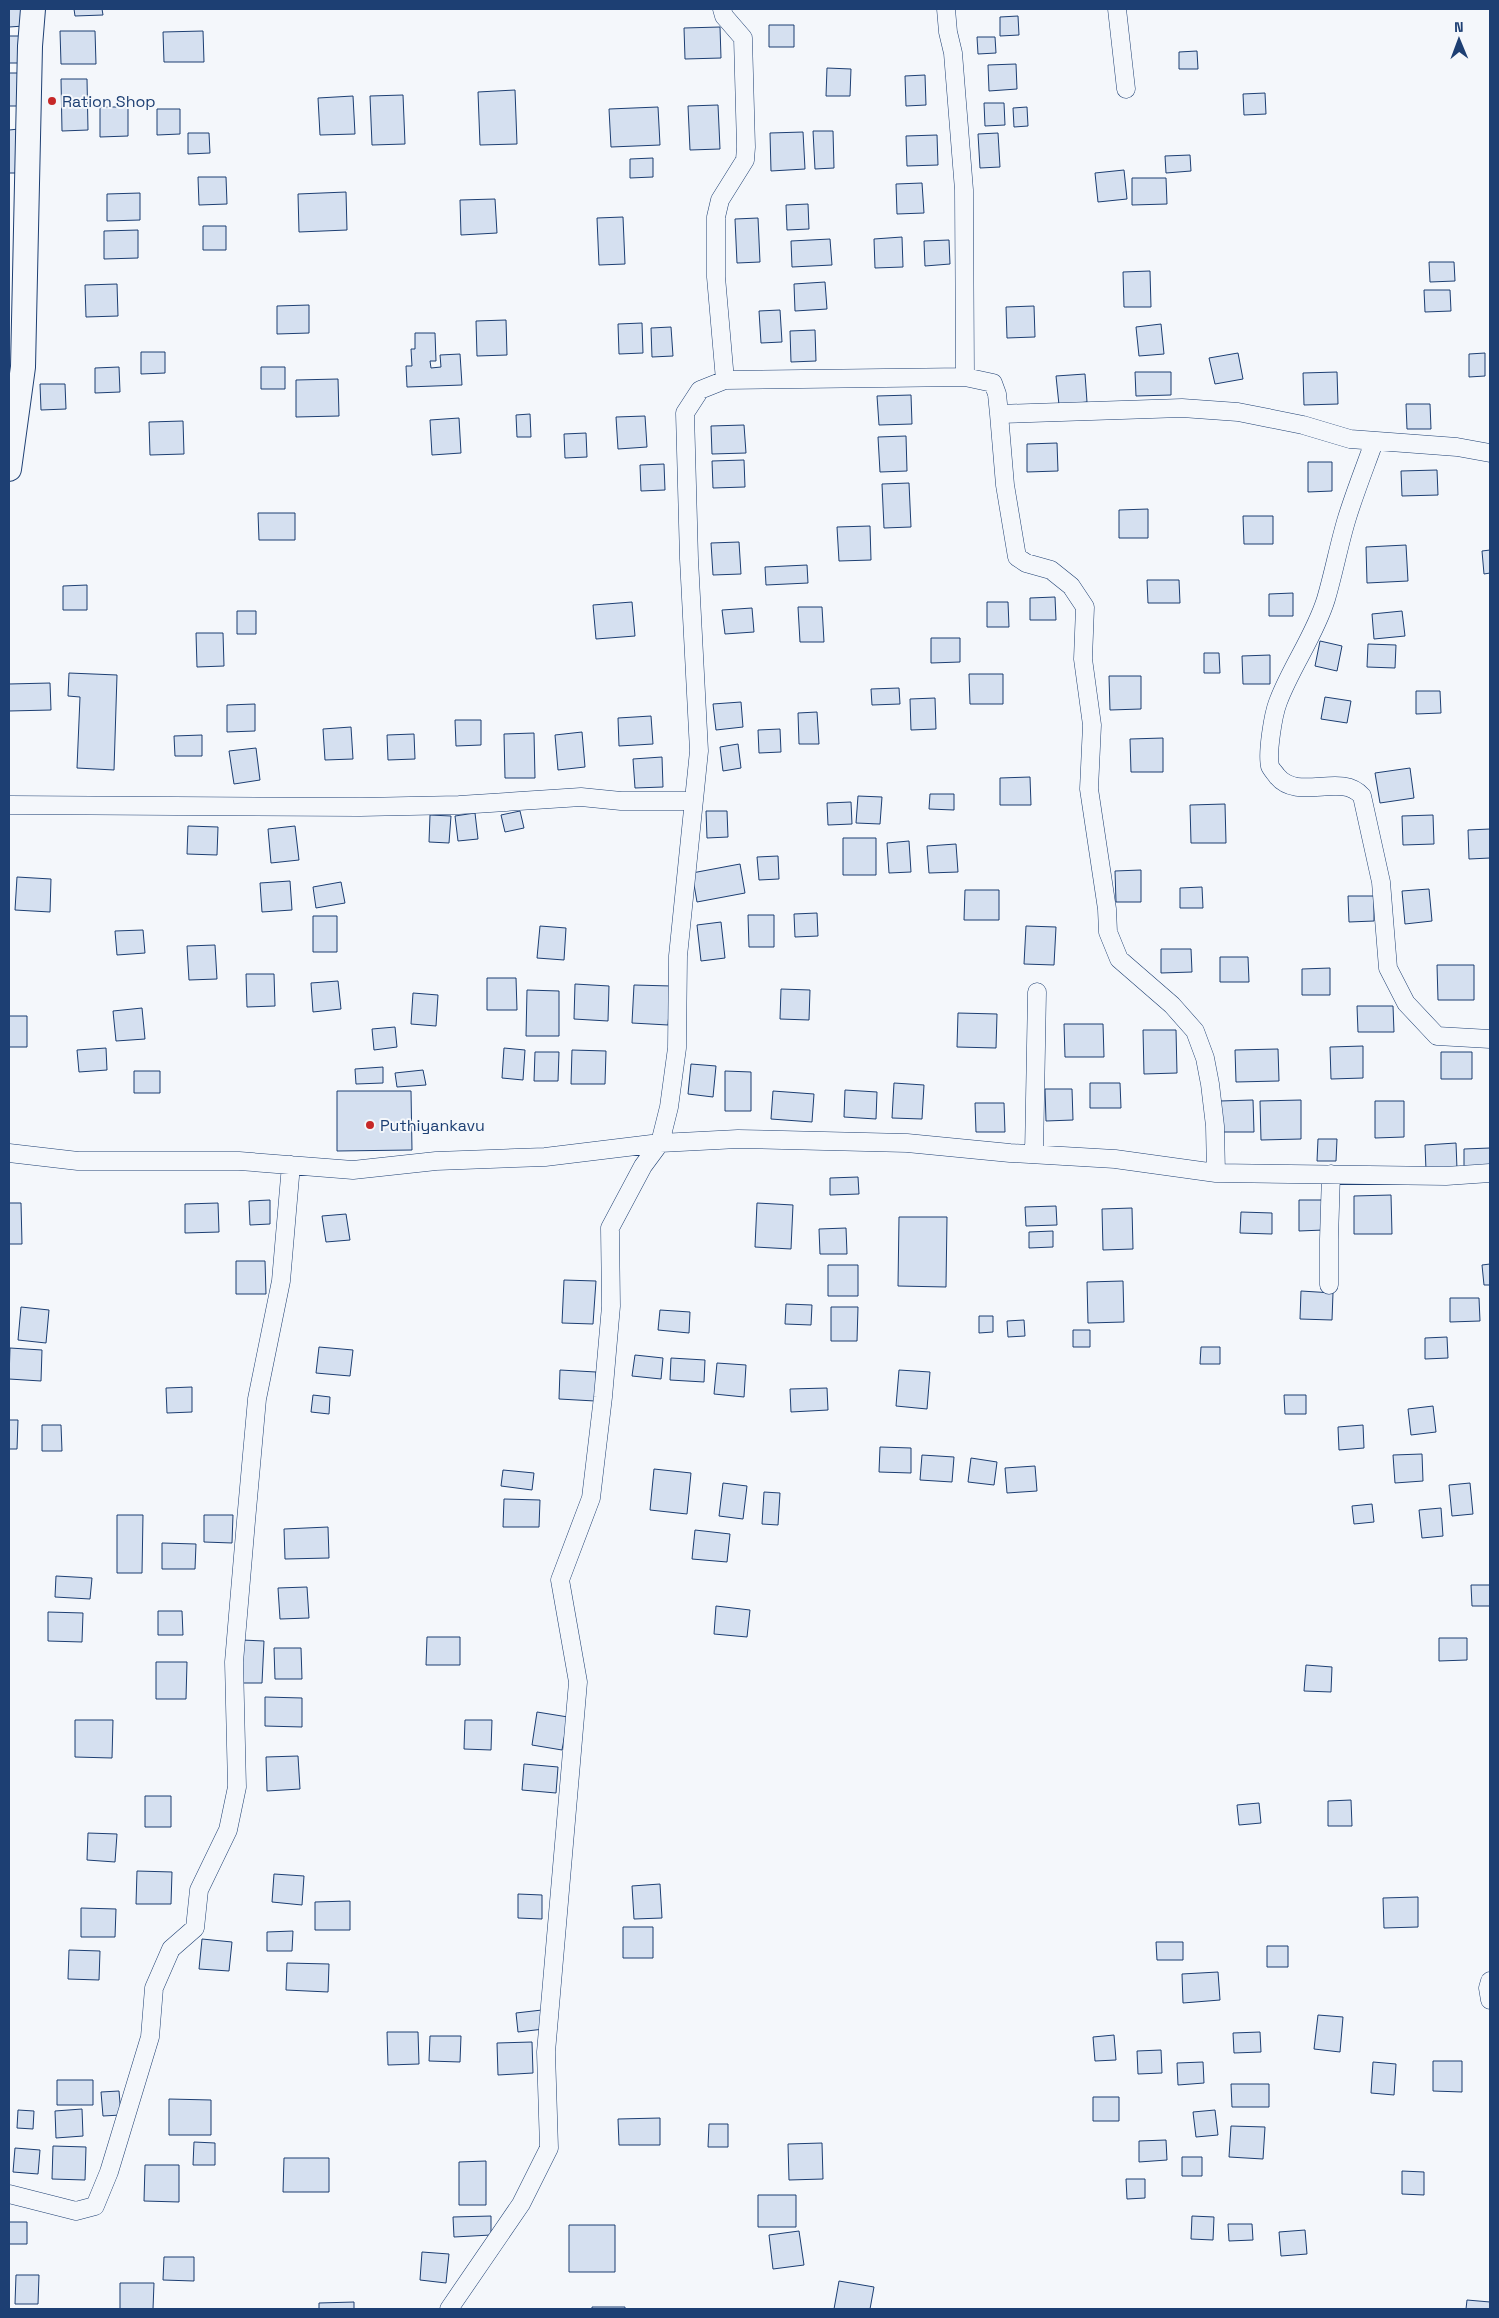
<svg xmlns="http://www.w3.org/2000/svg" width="1499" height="2318" font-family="'Space Grotesk',sans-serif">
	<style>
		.building { fill: #d5e0f0; stroke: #1d3f73 }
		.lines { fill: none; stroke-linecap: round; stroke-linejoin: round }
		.street-casing { stroke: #1d3f73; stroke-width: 19 }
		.secondary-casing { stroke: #1d3f73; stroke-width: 26 }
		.street { stroke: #f4f7fb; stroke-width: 18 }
		.secondary { stroke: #f4f7fb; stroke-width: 24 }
		.poi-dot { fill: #c62828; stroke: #f4f7fb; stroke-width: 2 }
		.labels { text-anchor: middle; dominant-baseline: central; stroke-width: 4; stroke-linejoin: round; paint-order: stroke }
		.poi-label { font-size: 16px; fill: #1d3f73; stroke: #f4f7fb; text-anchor: start }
	</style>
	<rect width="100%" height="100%" fill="#f4f7fb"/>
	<!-- building -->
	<path class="building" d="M9,9H23L24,26L9,27Z
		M74,9H102L103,15L75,16Z
		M1018,16L1019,35L1000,36V17Z
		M769,25H794V47H769Z
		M720,27L721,58L685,59L684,28Z
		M60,31H95L96,64H61Z
		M203,31L204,62H164L163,32Z
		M9,36H22V63H9Z
		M977,37H995L996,53L978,54Z
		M1197,51L1198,69H1179V52Z
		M1016,64L1017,89L989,91L988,65Z
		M827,68L851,69L850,96H826Z
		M9,73H18L19,106H9Z
		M925,75L926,105L906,106L905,76Z
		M61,79H87L88,130L62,131Z
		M515,90L517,144L480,145L478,92Z
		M1265,93L1266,114L1244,115L1243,94Z
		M403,95L405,144L372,145L370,96Z
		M353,96L355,134L320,135L318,98Z
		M984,103H1004L1005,125L985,126Z
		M718,105L720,149L690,150L688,106Z
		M100,107H128V136L100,137Z
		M658,107L660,145L611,147L609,109Z
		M1027,107L1028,126L1014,127L1013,108Z
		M157,109H180V134L157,135Z
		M19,129V173H9V130Z
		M813,131H833L834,168L815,169Z
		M803,132L805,169L771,171L770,133Z
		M188,133H209L210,153L188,154Z
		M998,133L1000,167L980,168L978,134Z
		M937,135L938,165L907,166L906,136Z
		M1190,155L1191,171L1166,173L1165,156Z
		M653,158V177L630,178V159Z
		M1124,170L1127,199L1098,202L1095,173Z
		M198,177H226L227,204L199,205Z
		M1132,178H1166L1167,204L1132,205Z
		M922,183L924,213L897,214L896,184Z
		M346,192L347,230L299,232L298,194Z
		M140,193V220L107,221V194Z
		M495,199L497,233L461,235L460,200Z
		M808,204L809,229L787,230L786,205Z
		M623,217L625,264L599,265L597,218Z
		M758,218L760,262L737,263L735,219Z
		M203,226H226V250H203Z
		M138,230V258L104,259V231Z
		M902,237L903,267L875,268L874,239Z
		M830,239L832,265L792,267L791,241Z
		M949,240L950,264L925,266L924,241Z
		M1429,262H1454L1455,281L1430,282Z
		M1150,271L1151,307H1124L1123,272Z
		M825,282L827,309L795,311L794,284Z
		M117,284L118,316L86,317L85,285Z
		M1424,290H1450L1451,311L1425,312Z
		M309,305V333L277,334V306Z
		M1034,306L1035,337L1007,338L1006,307Z
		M780,310L782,342L761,343L759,311Z
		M506,320L507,355L477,356L476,321Z
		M642,323L643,353L619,354L618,324Z
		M1161,324L1164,354L1139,356L1136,327Z
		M671,327L673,356L652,357L651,328Z
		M815,330L816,361L791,362L790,331Z
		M415,333H435L436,361H430L431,368L441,367L440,355L460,354L462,385L407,387L406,366H412L411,349H415Z
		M141,352H165V373L141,374Z
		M1238,353L1243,379L1215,384L1209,358Z
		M1485,353V376L1469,377V354Z
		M119,367L120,392L95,393V368Z
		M261,367H285V389H261Z
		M1135,372H1171V395L1136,396Z
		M1337,372L1338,404L1304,405L1303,373Z
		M1085,374L1087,402L1059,405L1056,376Z
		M338,379L339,416L296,417V380Z
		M40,384H65L66,409L41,410Z
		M911,395L912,424L879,425L877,396Z
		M1406,404H1430L1431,429H1407Z
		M530,414L531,437H517L516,415Z
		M645,416L647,447L618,449L616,417Z
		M459,418L461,453L432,455L430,420Z
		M183,421L184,454L150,455L149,422Z
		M744,425L746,453L712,454L711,426Z
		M586,433L587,457L565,458L564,434Z
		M906,436L907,471L880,472L878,437Z
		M1057,443L1058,471L1027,472V444Z
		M744,460L745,487L713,488L712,461Z
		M1308,462H1332V491L1308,492Z
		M664,464L665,490L641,491L640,465Z
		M1437,470L1438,495L1402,496L1401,471Z
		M909,483L911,527L884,528L882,484Z
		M1148,509V538H1119V510Z
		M258,513H295V540H259Z
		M1243,516H1273V544H1244Z
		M870,526L871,560L839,561L837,527Z
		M739,542L741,574L713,575L711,543Z
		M1406,545L1408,581L1367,583L1366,547Z
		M1490,550V573L1484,574L1482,551Z
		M807,565L808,583L766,585L765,567Z
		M1147,580H1179L1180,603H1148Z
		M87,585V610H63V586Z
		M1293,593V616H1269V594Z
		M1055,597L1056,620H1030V598Z
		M632,602L635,636L596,639L593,605Z
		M987,602H1008L1009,627H987Z
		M798,607H822L824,642H800Z
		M752,608L754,632L725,634L722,610Z
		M237,611H256V634H237Z
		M1402,611L1405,636L1374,639L1372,614Z
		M196,633H223L224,666L197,667Z
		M931,638H960V662L931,663Z
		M1320,641L1342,646L1337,671L1315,666Z
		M1368,644L1396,645L1395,668L1367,667Z
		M1204,653H1219L1220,673H1204Z
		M1270,655V684H1243L1242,656Z
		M69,673L117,675L114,770L77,768L80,697L68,696Z
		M969,674H1003V704H970Z
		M1109,676H1141V709L1110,710Z
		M50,683L51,710L9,711V684Z
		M899,688L900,704L872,705L871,689Z
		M1416,691H1440L1441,713L1416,714Z
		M1325,697L1351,701L1347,723L1321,719Z
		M935,698L936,729L911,730L910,699Z
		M741,702L743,727L716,730L713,704Z
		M255,704V731L227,732V705Z
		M817,712L819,744H799L798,713Z
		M651,716L653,744L619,746L618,718Z
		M455,720H481V745L456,746Z
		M351,727L353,759L325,760L323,729Z
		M780,729L781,752L759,753L758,730Z
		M582,732L585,767L558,770L555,735Z
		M534,733L535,778H505L504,734Z
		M414,734L415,759L388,760L387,735Z
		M202,735V756H175L174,736Z
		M1163,738V772H1131L1130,739Z
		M738,744L741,768L723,771L720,747Z
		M256,748L260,780L234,784L229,751Z
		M662,757L663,787L635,788L633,759Z
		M1410,768L1414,798L1380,803L1375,773Z
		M1030,777L1031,805H1000V778Z
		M930,794H954V810L929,809Z
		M858,796L882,797L880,824L856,823Z
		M851,802L852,824L828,825L827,803Z
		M1225,804L1226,843H1191L1190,805Z
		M520,811L524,828L505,832L501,815Z
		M706,811H727L728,837L707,838Z
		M475,813L478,839L458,841L455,816Z
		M430,815L451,816L449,843L429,842Z
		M1433,815L1434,844L1403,845L1402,816Z
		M188,826L218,827L217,855L187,854Z
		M295,826L299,860L271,863L268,829Z
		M1490,829V858L1469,859L1468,830Z
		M843,838H876V875H843Z
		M909,841L911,872L889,873L887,843Z
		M956,844L958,872L929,873L927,846Z
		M778,856L779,879L759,880L757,857Z
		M740,864L745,893L697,902L692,873Z
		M1141,870V902H1116L1115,871Z
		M17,877L51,879L50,912L15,910Z
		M290,881L292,910L262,912L260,883Z
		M341,882L345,903L316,908L313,887Z
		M1202,887L1203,908H1180V888Z
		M1429,889L1432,921L1405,924L1402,891Z
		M965,890H999V920H964Z
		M1348,896H1374V921L1349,922Z
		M817,913L818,936L795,937L794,914Z
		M748,915H774V947H749Z
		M313,916H337V952H313Z
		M721,922L725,958L701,961L697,925Z
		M540,926L566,928L564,960L537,958Z
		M1026,926L1056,927L1054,965L1024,964Z
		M143,930L145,953L117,955L115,931Z
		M215,945L217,979L189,980L187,946Z
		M1161,949H1191L1192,972L1161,973Z
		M1220,957H1248L1249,982H1220Z
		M1437,965H1474V1000H1438Z
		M1330,968V995H1302V969Z
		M246,974H274L275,1006L247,1007Z
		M487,978H516L517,1010H487Z
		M338,981L341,1009L313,1012L311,983Z
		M575,984L609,986L608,1021L574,1019Z
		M634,985L671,986L668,1025L632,1023Z
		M781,989L810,990L809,1020L780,1019Z
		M527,990L559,991V1036H526Z
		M413,993L438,995L436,1026L411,1024Z
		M1357,1006H1393L1394,1032H1358Z
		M142,1008L145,1039L116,1041L113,1011Z
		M958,1013L997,1014L996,1048L957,1047Z
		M9,1016H27V1047H9Z
		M1064,1024H1103L1104,1057H1065Z
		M395,1027L397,1047L374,1050L372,1029Z
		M1143,1030H1176L1177,1073L1144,1074Z
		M1363,1046V1078L1331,1079L1330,1047Z
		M106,1048L107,1070L79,1072L77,1050Z
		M504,1048L525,1050L523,1080L502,1078Z
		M1278,1049L1279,1081L1236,1082L1235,1050Z
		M572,1050L606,1051L605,1084H571Z
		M535,1052H559L558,1081H534Z
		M1441,1052H1472V1079H1441Z
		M691,1064L716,1066L713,1097L688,1094Z
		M383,1067V1083L356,1084L355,1069Z
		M423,1070L426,1085L397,1087L395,1073Z
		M134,1071H160V1093H134Z
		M725,1071L751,1072V1111H725Z
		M894,1083L924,1085L922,1119L892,1118Z
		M1090,1083H1120L1121,1108H1090Z
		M1045,1089H1072L1073,1120L1046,1121Z
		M845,1090L877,1092L876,1119L844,1117Z
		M337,1091H411L412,1150L337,1151Z
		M773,1091L814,1094L812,1122L771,1119Z
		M1253,1100L1254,1132H1220V1101Z
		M1301,1100V1139L1261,1140L1260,1101Z
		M1375,1101H1404V1137L1375,1138Z
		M975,1103H1004L1005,1132H976Z
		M1318,1139H1337L1336,1161H1317Z
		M1456,1143L1457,1169L1426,1170L1425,1145Z
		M1490,1148V1166H1464V1149Z
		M858,1177L859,1194L830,1195V1178Z
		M1391,1195L1392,1234H1354V1196Z
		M270,1200V1224L250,1225L249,1201Z
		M1299,1200H1324V1230L1299,1231Z
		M9,1203H21L22,1244H9Z
		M218,1203L219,1232L185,1233V1204Z
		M757,1203L793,1205L791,1249L755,1247Z
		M1056,1206L1057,1225L1026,1226L1025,1207Z
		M1132,1208L1133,1249L1103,1250L1102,1209Z
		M1241,1212L1272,1213V1234L1240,1233Z
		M346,1214L350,1240L326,1242L322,1216Z
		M899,1217H947L946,1287L898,1286Z
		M846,1228L847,1254H820L819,1229Z
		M1053,1231V1247L1029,1248V1232Z
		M236,1261H265L266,1294H236Z
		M1490,1264V1285H1484L1482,1265Z
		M828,1265H858V1296H828Z
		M564,1280L596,1281L593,1324L562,1323Z
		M1123,1281L1124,1322L1088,1323L1087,1282Z
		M1301,1291L1333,1293L1332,1320L1300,1319Z
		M1450,1298H1479L1480,1321L1450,1322Z
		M786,1304L812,1305L811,1325L785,1324Z
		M21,1307L49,1310L46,1343L18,1340Z
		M831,1307H858L857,1341H831Z
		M660,1310L690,1312L689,1333L658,1330Z
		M979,1316H993V1332L979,1333Z
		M1024,1320L1025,1336L1008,1337L1007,1321Z
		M1073,1330H1090V1347H1073Z
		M1447,1337L1448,1358L1425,1359V1338Z
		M319,1347L353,1350L350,1376L316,1373Z
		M1201,1347H1220V1364H1200Z
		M10,1348L42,1350L41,1381L9,1379Z
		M635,1355L663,1358L661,1379L632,1376Z
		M671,1358L705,1360L704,1382L670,1380Z
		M717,1363L746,1365L744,1397L714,1394Z
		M560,1370L596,1372L595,1401L559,1399Z
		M899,1370L930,1372L927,1409L896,1406Z
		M192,1387V1412L167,1413L166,1388Z
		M827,1388L828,1410L791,1412L790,1389Z
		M313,1395L330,1397L329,1414L311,1412Z
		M1284,1395H1306V1414H1285Z
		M1433,1406L1436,1432L1411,1435L1408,1409Z
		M9,1420H18L17,1449H9Z
		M42,1425H61L62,1451H42Z
		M1363,1425L1364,1448L1339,1450L1338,1427Z
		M880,1447L911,1448V1473L879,1472Z
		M1422,1454L1423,1481L1395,1483L1393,1455Z
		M922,1455L954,1457L952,1482L920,1480Z
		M971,1458L997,1462L994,1485L968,1482Z
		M1035,1466L1037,1491L1007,1493L1005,1468Z
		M654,1469L691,1473L687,1514L650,1510Z
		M503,1470L534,1473L532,1490L501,1486Z
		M723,1483L747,1486L743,1519L719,1516Z
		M1470,1483L1473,1514L1452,1516L1449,1485Z
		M764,1492L780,1493L778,1525L762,1524Z
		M504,1499L540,1500L539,1527H503Z
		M1372,1504L1374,1522L1354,1524L1352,1506Z
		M1441,1508L1443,1536L1422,1538L1419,1510Z
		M117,1515H143L142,1573H117Z
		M204,1515H233L232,1543L204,1542Z
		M328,1527L329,1558L285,1559L284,1529Z
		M695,1530L730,1534L727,1562L692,1559Z
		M162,1543L196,1544L195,1569H162Z
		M56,1576L92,1578L90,1599L55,1597Z
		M1471,1585H1490V1606H1472Z
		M307,1587L309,1618L280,1619L278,1588Z
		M716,1606L750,1610L747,1637L714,1634Z
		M158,1611H182L183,1635H158Z
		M48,1612L83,1613L82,1642L48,1641Z
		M427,1637H460V1665H426Z
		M1439,1638H1467V1660L1439,1661Z
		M242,1640L264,1641L262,1683H241Z
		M274,1648H301L302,1679H275Z
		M156,1662H187L186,1699H156Z
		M1306,1665L1332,1667L1331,1692L1304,1691Z
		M265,1697L302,1698V1727L265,1726Z
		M537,1712L568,1717L562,1750L532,1745Z
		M75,1720H113L112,1758L75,1757Z
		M465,1720H492L491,1750L464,1749Z
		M298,1756L300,1789L267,1791L266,1757Z
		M524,1764L558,1767L556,1793L522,1790Z
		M145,1796H171V1827H145Z
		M1351,1800L1352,1826H1328V1801Z
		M1259,1803L1261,1823L1239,1825L1237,1805Z
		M88,1833L117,1834L115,1862L87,1860Z
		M137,1871L172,1872L171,1904H136Z
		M274,1874L304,1876L302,1905L272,1902Z
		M660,1884L662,1918L634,1919L632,1886Z
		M518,1894L542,1895V1919L518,1918Z
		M1418,1897V1927L1384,1928L1383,1898Z
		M350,1901V1930H315V1902Z
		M81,1908L116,1909L115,1937H81Z
		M623,1927H653V1958H623Z
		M293,1931L292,1951H267V1932Z
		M202,1939L232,1942L229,1971L199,1969Z
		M1156,1942H1183V1960H1157Z
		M1267,1946H1288V1967H1267Z
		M69,1950L100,1951L99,1980L68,1979Z
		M287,1963L329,1964L328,1992L286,1990Z
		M1218,1972L1220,2000L1183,2003L1182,1974Z
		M542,2010L544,2029L518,2032L516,2013Z
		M1318,2015L1343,2017L1340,2052L1314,2049Z
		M387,2032H418L419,2064L388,2065Z
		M1260,2032L1261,2052L1234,2053L1233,2033Z
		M1114,2035L1116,2060L1095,2061L1093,2037Z
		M430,2036H461L460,2062L429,2061Z
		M532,2042L533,2073L498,2075L497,2043Z
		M1161,2050L1162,2073L1138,2074L1137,2051Z
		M1433,2061H1462V2092L1433,2091Z
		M1203,2062L1204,2083L1178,2085L1177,2063Z
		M1373,2062L1396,2064L1394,2095L1371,2093Z
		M57,2080H93V2105H57Z
		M1231,2084H1269V2107H1232Z
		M119,2091L121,2115L103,2116L101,2092Z
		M1093,2097H1119V2121H1093Z
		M169,2099L211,2100V2135H169Z
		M82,2109L83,2136L56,2138L55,2111Z
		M18,2110L34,2111L33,2129L17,2128Z
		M1215,2110L1218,2135L1196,2137L1193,2112Z
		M660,2118V2145H619L618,2119Z
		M709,2124H728V2147H708Z
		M1231,2126L1265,2127L1263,2159L1229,2157Z
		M1166,2140L1167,2160L1139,2162V2141Z
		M194,2142L215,2143V2165H193Z
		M822,2143L823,2179L789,2180L788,2144Z
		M53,2146L86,2147L85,2180L52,2179Z
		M15,2148L40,2150L38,2174L13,2172Z
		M1182,2157H1202V2176H1182Z
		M284,2158H329V2192H283Z
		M486,2161V2205H459V2162Z
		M145,2165H179V2202L144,2201Z
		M1402,2171L1424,2172V2195L1402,2194Z
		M1126,2179H1145V2198L1127,2199Z
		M758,2195H796V2227H758Z
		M491,2216V2235L454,2237L453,2217Z
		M1192,2216L1214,2217L1213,2240L1191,2239Z
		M9,2222H27V2244H9Z
		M1228,2224H1252L1253,2240L1229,2241Z
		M569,2225H615V2272H569Z
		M1305,2230L1307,2254L1281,2256L1279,2232Z
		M799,2231L804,2265L773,2269L769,2235Z
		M422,2252L449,2254L446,2283L420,2280Z
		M164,2257H194V2281L163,2280Z
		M16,2275H39L38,2304H15Z
		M839,2281L874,2287L870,2309H834Z
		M120,2283H154L153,2309H120Z
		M1467,2300L1490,2302V2309H1466Z
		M354,2302V2309H319V2303Z
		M592,2307H625V2309H592Z"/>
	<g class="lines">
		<defs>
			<path id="street" d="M722,9L724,16L743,38L746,147L745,160L720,200L716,217V277L725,380
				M946,9L948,32L953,53L964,190L965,377
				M1117,9L1126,89
				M1374,442C1365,467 1355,492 1347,518C1339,544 1334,572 1326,599C1315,635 1291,667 1278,702C1273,715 1267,753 1270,766C1271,769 1275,773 1277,776C1298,802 1341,772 1362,796L1381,882L1388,968L1406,1003L1437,1036L1490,1039
				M9,805L360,807L459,805L581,797L621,801H694
				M9,1153L78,1161H239L353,1170L436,1161L545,1157L660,1143L669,1107L677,1048L678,956L699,751L689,559L685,413L700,390L725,380L965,377L993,383L997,394L999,414
				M1034,1154L1037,992
				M1216,1173L1215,1126L1210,1084L1205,1058L1195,1031L1172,1005L1119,959L1108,932L1107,909L1089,789L1092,725L1083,659L1085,607L1071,586L1051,570L1026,563L1017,557L1005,485L999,414L1182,408L1238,412L1303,425L1350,439L1457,447L1490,453
				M1329,1285V1239L1331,1174
				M1490,1981L1488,1988L1490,2000
				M9,2194L76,2211L95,2206L109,2172L150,2037L154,1988L171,1949L195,1928L199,1890L228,1830L237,1787L234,1662L246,1521L257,1399L281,1281L291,1165
				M449,2309L521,2204L549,2148L546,2052L578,1682L560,1580L591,1498L603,1397L611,1306L610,1228L643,1166L660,1143L738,1139L907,1143L1010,1153L1115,1159L1216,1173L1446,1176L1490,1173"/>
			<path id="secondary" d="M9,469L23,367L30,46L33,9"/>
		</defs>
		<!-- street casing -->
		<use href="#street" class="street-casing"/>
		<!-- secondary casing -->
		<use href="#secondary" class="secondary-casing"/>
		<!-- street -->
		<use href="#street" class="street"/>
		<!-- secondary -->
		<use href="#secondary" class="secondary"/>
	</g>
	<!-- markers -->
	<g class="poi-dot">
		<circle cx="52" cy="101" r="5"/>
		<circle cx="370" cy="1125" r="5"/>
	</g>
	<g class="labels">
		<!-- poi labels -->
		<g class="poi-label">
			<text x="62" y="101">Ration Shop</text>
			<text x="380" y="1125">Puthiyankavu</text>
		</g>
	</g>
	<!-- border -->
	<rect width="1499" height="2318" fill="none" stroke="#1d3f73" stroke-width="20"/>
	<!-- north arrow -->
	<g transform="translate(1459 40) rotate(359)" stroke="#f4f7fb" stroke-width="4" paint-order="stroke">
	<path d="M0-4L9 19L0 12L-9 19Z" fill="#1d3f73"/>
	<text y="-8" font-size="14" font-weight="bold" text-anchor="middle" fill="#1d3f73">N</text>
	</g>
</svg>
